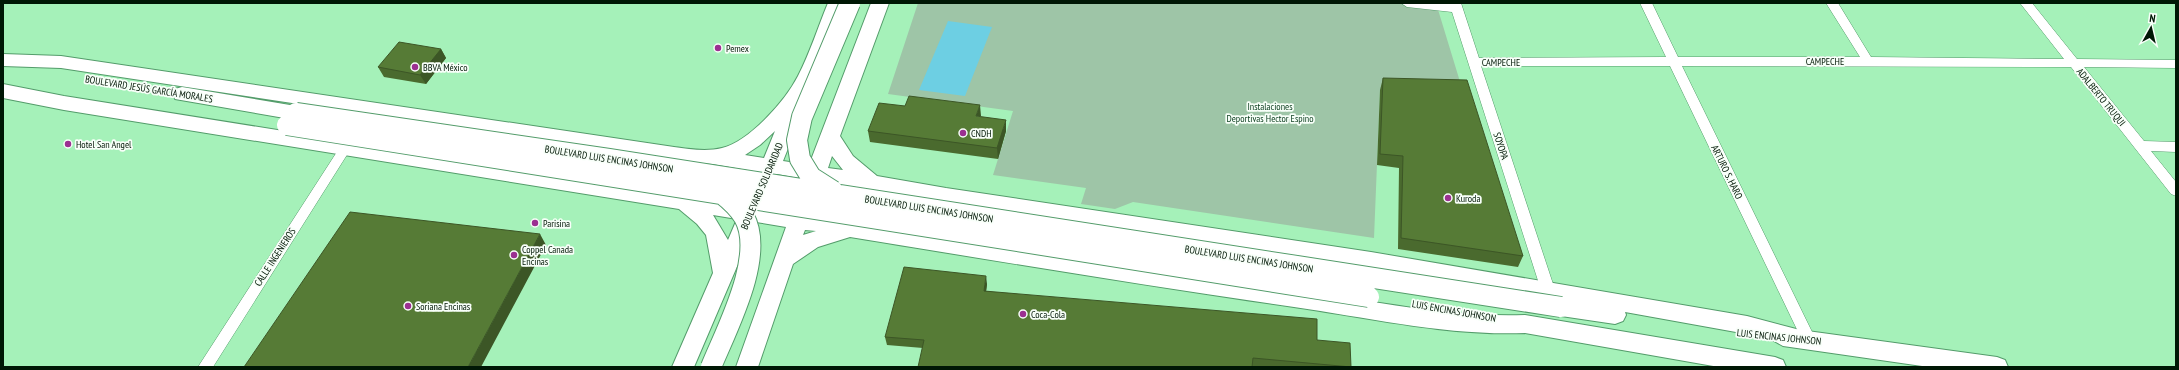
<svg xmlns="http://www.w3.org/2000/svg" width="2179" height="370" font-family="'PT Sans Narrow',sans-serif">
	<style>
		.green { fill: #9ec5a7 }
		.water { fill: #6dcfe3 }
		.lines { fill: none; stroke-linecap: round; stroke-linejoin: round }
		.street-casing { stroke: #539c6a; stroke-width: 1 }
		.primary-casing { stroke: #539c6a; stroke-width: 2 }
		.street { fill: #fff; fill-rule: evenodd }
		.primary { fill: #fff; fill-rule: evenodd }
		.primary-bridge-casing { stroke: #539c6a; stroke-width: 22; stroke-linecap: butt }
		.primary-bridge { stroke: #fff; stroke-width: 20 }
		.wall { fill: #4a6a2e }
		.shaded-wall { fill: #3c5626 }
		.building { fill: #567b36; stroke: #3c5626 }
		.poi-dot { fill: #9b3091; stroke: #f8fff9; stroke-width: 1.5 }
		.labels { text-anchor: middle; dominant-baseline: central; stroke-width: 3.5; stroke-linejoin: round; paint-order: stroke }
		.poi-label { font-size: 10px; fill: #001705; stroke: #f8fff9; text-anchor: start }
		.street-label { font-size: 10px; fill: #001705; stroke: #f8fff9 }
		.park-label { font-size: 10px; fill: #0f4122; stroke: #f8fff9 }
	</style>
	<rect width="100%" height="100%" fill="#a5f1b9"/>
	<!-- green -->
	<path class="green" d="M918,3H1436L1461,85L1380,90L1374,238L1133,202L1115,209L1081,204L1086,188L993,175L1013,111L888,94Z"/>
	<!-- water -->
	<path class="water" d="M948,21L992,27L965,96L919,90Z"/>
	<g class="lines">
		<defs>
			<path id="street" d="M1401,3H1461L1479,58L1666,57L1640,3H1652L1678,57H1860L1826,3H1838L1871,57L2064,59L2020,3H2032L2077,59L2176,60V68L2084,67L2144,141L2176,142V152L2151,151L2176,182V196L2171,194L2071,67L1682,66L1816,340L1814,344L1809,346L1804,344L1670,66H1481L1555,290L1553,294L1548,296L1543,294L1541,290L1452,12L1407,7Z
				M346,142L350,144L352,147L350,150L213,367H198L342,144Z"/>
			<path id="primary" d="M828,3H846L783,161L809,165L871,3H889L840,136L853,156L877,176L946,188L1371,252L1747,316L1800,330L1997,357L2005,360L2008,367H1929L1783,346L1774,341L1747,334L1625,312L1626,315L1623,321L1615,324L1561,316L1553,313L1550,307L1555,300C1312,257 1066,225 823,182L811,215C968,240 1126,265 1284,288C1362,299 1447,318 1525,315L1775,357L1783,360L1786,367H1719L1525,333C1448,336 1370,318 1294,307C1146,286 998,261 850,237L818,247L793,264L758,367H736L786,227L756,222L694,367H672L713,273L706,235L697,224L679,209L64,110L3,98V84L64,96L791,212L804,179L777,174L773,183L766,185L759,183L756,178L759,172L712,164L674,161L61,68L3,66V54L61,56L674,147C689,149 706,152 722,148C749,142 786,100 798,76C810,53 818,27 828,3ZM775,131L764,158L745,155L760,145ZM832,156L843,170L828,168ZM713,215L737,219L728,240ZM805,230L816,231L803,235Z
				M182,87L296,106L303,108L305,113L303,118L296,120L175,99L173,94L175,89Z"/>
		</defs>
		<!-- street casing -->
		<use href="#street" class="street-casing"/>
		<!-- primary casing -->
		<use href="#primary" class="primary-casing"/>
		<!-- street -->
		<use href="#street" class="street"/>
		<!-- primary -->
		<use href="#primary" class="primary"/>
		<defs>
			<path id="primary-bridge" d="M296,113L609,159L1561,307
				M287,125L1369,297
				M833,191L811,177L800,159L797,140L802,117L850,3
				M711,367C726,330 766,256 744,217C738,207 730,200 721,193"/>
		</defs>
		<!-- primary-bridge casing -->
		<use href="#primary-bridge" class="primary-bridge-casing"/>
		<!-- primary-bridge -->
		<use href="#primary-bridge" class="primary-bridge"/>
	</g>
	<!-- wall -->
	<path class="wall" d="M441,49L446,58L426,84L384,77L378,67Z
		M1383,78L1523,256L1518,267L1398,249L1399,168L1377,165L1380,90Z
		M981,117L1006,131L998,159L870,142L868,131Z
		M987,284L986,291L1317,340L1351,367H1257L923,348L887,345L885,337Z"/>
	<!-- shaded-wall -->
	<path class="shaded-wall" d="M441,49L446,58L426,84L420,75Z
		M980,105L981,116H976Z
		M1006,120V131L998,159L997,148Z
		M540,234L546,245L481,367H468Z
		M986,276L987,284L985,300L984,291Z"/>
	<!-- building -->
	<path class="building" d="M399,42L441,49L420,75L378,67Z
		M1383,78L1467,80L1523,256L1401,238L1403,156L1380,154Z
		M909,96L980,105L976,116L1006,120L997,148L868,131L879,103L905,106Z
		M350,212L540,234L468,367H244Z
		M904,267L986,276L984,291L1317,319V340L1350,343L1351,367L1253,358L1252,367H918L924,340L885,337Z"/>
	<!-- markers -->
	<g class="poi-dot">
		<circle cx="718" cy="48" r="4"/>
		<circle cx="415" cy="67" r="4"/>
		<circle cx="963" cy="133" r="4"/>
		<circle cx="68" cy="144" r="4"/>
		<circle cx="1448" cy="198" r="4"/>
		<circle cx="535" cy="223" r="4"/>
		<circle cx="514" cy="255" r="4"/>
		<circle cx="408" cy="306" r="4"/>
		<circle cx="1023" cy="314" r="4"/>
	</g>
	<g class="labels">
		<!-- poi labels -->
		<g class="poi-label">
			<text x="726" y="48">Pemex</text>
			<text x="423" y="67">BBVA México</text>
			<text x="971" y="133">CNDH</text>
			<text x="76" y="144">Hotel San Angel</text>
			<text x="1456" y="198">Kuroda</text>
			<text x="543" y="223">Parisina</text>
			<text x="522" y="249">Coppel Canada<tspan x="522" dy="12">Encinas</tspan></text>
			<text x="416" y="306">Soriana Encinas</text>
			<text x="1031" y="314">Coca-Cola</text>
		</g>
		<!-- street labels -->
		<g class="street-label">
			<text x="1825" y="61">CAMPECHE</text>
			<text x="1501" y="62">CAMPECHE</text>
			<text transform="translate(149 89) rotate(9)">BOULEVARD JESÚS GARCÍA MORALES</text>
			<text transform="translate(2101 97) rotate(51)">ADALBERTO TRUQUI</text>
			<text transform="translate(1501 146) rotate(72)">SOYOPA</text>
			<text transform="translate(609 159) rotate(9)">BOULEVARD LUIS ENCINAS JOHNSON</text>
			<text transform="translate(1727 172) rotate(64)">ARTURO S. HARO</text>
			<text transform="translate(762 186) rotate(-67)">BOULEVARD SOLIDARIDAD</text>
			<text transform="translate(929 209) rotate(9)">BOULEVARD LUIS ENCINAS JOHNSON</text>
			<text transform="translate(275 257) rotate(-57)">CALLE INGENIEROS</text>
			<text transform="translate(1249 259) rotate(9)">BOULEVARD LUIS ENCINAS JOHNSON</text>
			<text transform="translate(1454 311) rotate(10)">LUIS ENCINAS JOHNSON</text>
			<text transform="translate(1779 337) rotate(6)">LUIS ENCINAS JOHNSON</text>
		</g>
		<!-- park labels -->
		<g class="park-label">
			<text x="1270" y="106">Instalaciones<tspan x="1270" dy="12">Deportivas Hector Espino</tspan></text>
		</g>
	</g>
	<!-- border -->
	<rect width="2179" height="370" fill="none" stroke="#001705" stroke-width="8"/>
	<!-- north arrow -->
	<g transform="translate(2151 28) rotate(8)" stroke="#f8fff9" stroke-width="3" paint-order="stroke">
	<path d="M0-3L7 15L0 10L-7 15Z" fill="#001705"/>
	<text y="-6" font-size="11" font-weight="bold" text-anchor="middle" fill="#001705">N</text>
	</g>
</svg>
